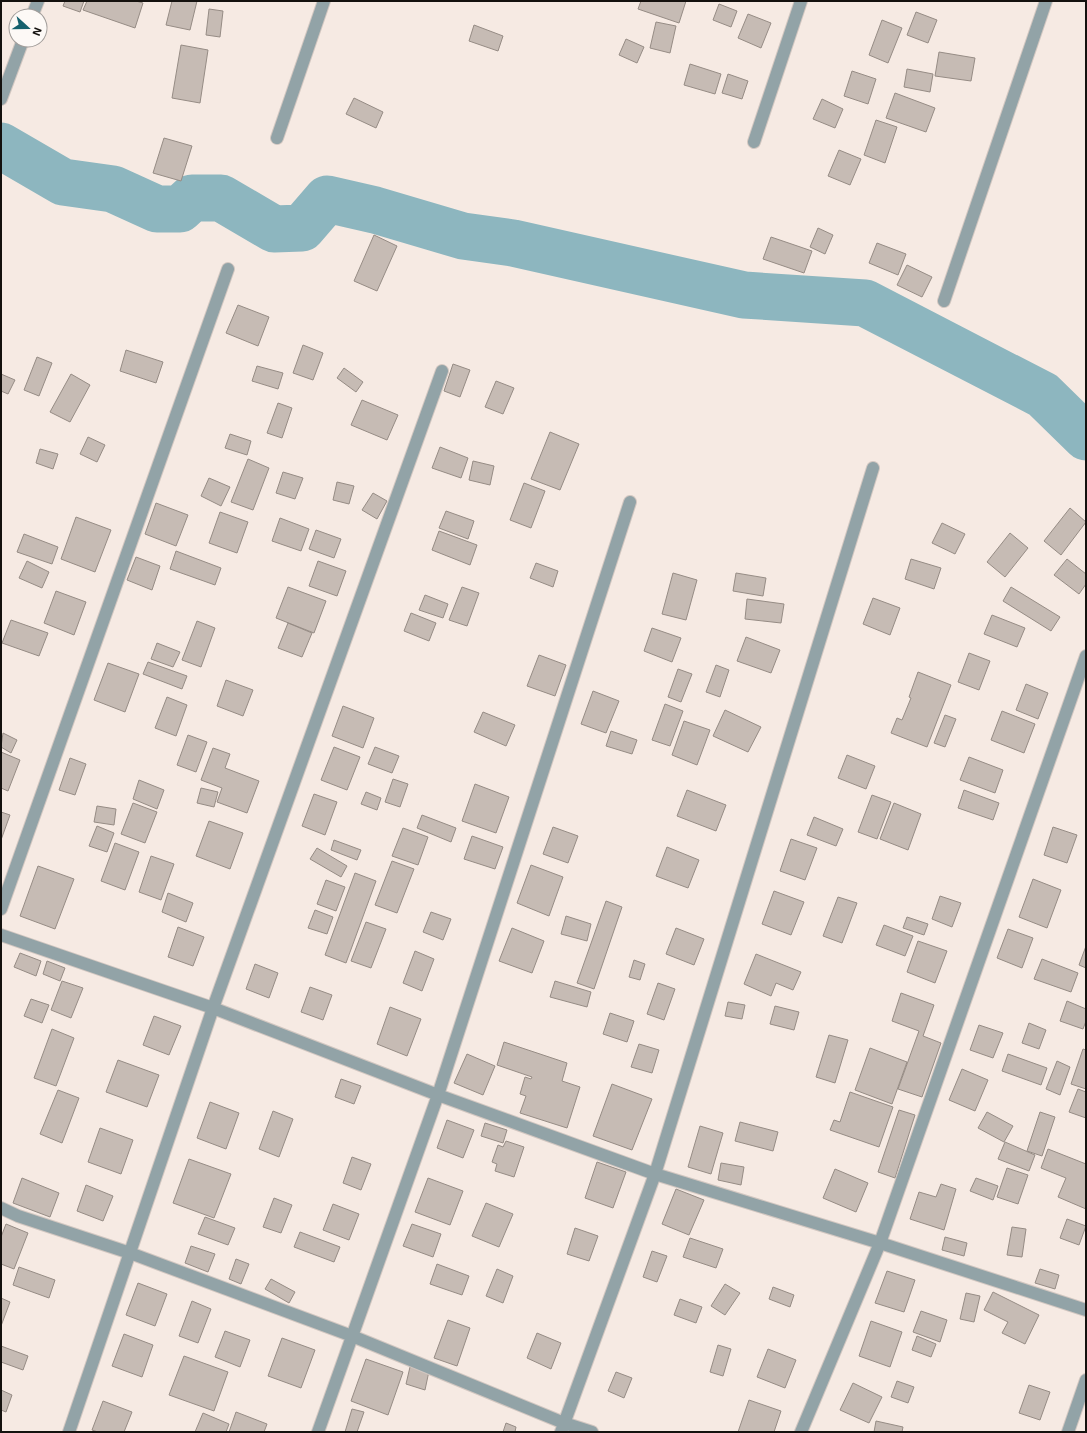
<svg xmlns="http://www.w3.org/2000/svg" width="1087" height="1433" font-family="'Exo 2',sans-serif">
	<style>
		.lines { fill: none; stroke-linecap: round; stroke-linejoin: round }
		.river { stroke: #8db6bf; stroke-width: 47 }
		.building { fill: #c6bbb4; stroke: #968c85 }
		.minor-casing { stroke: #d2c7c1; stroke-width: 14 }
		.minor { stroke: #92a3a7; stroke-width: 12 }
	</style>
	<rect width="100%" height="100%" fill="#f6eae3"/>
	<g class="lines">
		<!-- river -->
		<path class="river" d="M1,146L63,182L113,189L157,209H180L192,198H221L274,229L302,228L327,199L375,210L463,236L513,243L744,295L865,303L1043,395L1086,437"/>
	</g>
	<!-- building -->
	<path class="building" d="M65,1H84L80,12L63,6Z
		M87,1H136L143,3L135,28L83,10Z
		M172,1H197L190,30L166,25Z
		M641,1H686L679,23L638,9Z
		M719,4L737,11L731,27L713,20Z
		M209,9L223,11L220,37L206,35Z
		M916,12L937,20L928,43L907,35Z
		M748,14L771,23L761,48L738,38Z
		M882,20L902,28L888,63L869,55Z
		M656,22L676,26L670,53L650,48Z
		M474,25L503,36L498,51L469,41Z
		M626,39L644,47L637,63L619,55Z
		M181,45L208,50L200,103L172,98Z
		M939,52L975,58L971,81L935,76Z
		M690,64L721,74L715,94L684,85Z
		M907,69L933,74L930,92L904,87Z
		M852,71L876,79L868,104L844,96Z
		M728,74L748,81L742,99L722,93Z
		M895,93L935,108L926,132L886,118Z
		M354,98L383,112L376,128L346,114Z
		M822,99L843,109L835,128L813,119Z
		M876,120L897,127L885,163L864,155Z
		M164,138L192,146L181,181L153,173Z
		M839,150L861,159L850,185L828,176Z
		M818,228L833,235L825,254L810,247Z
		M374,235L397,246L377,291L354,281Z
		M771,237L812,251L804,273L763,259Z
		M877,243L906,254L898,275L869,263Z
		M907,265L932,277L922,297L897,285Z
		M238,305L269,317L258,346L226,333Z
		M303,345L323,353L313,380L293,373Z
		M126,350L163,362L156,383L120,371Z
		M37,357L52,363L39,396L24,390Z
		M453,364L470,370L460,397L444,391Z
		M257,366L283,373L278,389L252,381Z
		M344,368L363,382L356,392L337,378Z
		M1,374L15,380L8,394L1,391Z
		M71,374L90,385L70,422L50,412Z
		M496,381L514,388L503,414L485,407Z
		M362,400L398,415L387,440L351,425Z
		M278,403L292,408L282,438L267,433Z
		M550,432L579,444L560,490L531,479Z
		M230,434L251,441L247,455L225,448Z
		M88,437L105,445L97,462L80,454Z
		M440,447L468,458L461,478L432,468Z
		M40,449L58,454L53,469L36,463Z
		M248,459L269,468L253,510L231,502Z
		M473,461L494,466L490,485L469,480Z
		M283,472L303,478L295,499L276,493Z
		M209,478L230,487L221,506L201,496Z
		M337,482L354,486L349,504L333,500Z
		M524,483L545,491L531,528L510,520Z
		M373,493L387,501L377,519L362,510Z
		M156,503L188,515L176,546L145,534Z
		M1070,508L1086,522L1061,555L1044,541Z
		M446,511L474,521L468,539L439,528Z
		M220,512L248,522L237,553L209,543Z
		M76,517L111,530L95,572L61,559Z
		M280,518L309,529L301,551L272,541Z
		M942,523L965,534L955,554L932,543Z
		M316,530L341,539L334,558L309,549Z
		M439,531L477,545L470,565L432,550Z
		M1010,533L1028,548L1005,577L987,562Z
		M24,534L58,547L52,564L17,552Z
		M176,551L221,568L215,585L170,569Z
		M136,557L160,566L152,590L127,580Z
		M911,559L941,568L934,589L905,579Z
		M1067,559L1086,574V584L1079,594L1054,575Z
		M27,561L49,572L42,588L19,578Z
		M318,561L346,571L337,596L309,586Z
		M536,563L558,571L553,587L530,578Z
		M673,573L697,580L686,620L662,614Z
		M736,573L766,578L763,596L733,591Z
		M288,587L326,601L314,633L276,618Z
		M462,587L479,593L467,626L449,620Z
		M1011,587L1060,617L1051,631L1003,601Z
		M56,591L86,602L74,635L44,623Z
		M425,595L448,604L443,618L419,610Z
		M873,598L900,608L890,635L863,624Z
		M747,599L784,604L781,623L745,619Z
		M411,613L436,623L429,641L404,631Z
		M992,615L1025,628L1017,647L984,634Z
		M11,620L48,633L39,656L2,643Z
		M197,621L215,628L201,667L182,660Z
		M288,623L312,633L302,657L278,648Z
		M652,628L681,638L672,662L644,651Z
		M746,637L780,650L771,673L737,661Z
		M157,643L180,652L173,667L151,659Z
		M969,653L990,661L979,690L958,682Z
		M539,655L566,665L555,696L527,686Z
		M148,662L187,676L182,689L143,674Z
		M108,663L139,674L125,712L94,700Z
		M716,665L729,670L720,697L706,692Z
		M678,669L692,674L681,702L668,697Z
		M918,672L951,685L927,747L891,733L897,718L902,720L911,698L909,697Z
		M226,680L253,690L243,716L217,706Z
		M1026,684L1048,693L1038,719L1016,710Z
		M593,691L619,701L606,733L581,724Z
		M167,697L187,705L176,736L155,728Z
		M665,704L683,711L670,746L652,740Z
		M343,706L374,718L363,748L332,736Z
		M725,710L761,727L748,752L713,736Z
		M1002,711L1035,724L1024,753L991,740Z
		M483,712L515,725L506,746L474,732Z
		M945,715L956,719L945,747L934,743Z
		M684,721L710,730L697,765L672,755Z
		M611,731L637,740L632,754L606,746Z
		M3,733L17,740L11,753L1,747Z
		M188,735L207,742L196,772L177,765Z
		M334,747L360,757L347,790L321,780Z
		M375,747L399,756L392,773L368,764Z
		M213,748L230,754L225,768L259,781L247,813L217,802L222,788L201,780Z
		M1,752L20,760L8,791L1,788Z
		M847,755L875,766L866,789L838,778Z
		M969,757L1003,770L995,793L960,780Z
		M70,758L86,764L75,795L59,790Z
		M393,779L408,784L400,807L385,802Z
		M139,780L164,790L157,809L133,799Z
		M475,784L509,797L496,833L462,821Z
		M201,788L218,792L214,807L197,803Z
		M687,790L726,805L716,831L677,816Z
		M964,790L999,803L993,820L958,808Z
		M366,792L381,798L377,810L361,804Z
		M314,794L337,802L325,835L302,826Z
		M872,795L891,802L877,839L858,832Z
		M133,803L157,812L145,843L121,834Z
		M894,803L921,814L908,850L880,839Z
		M97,806L116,809L114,825L94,822Z
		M1,812L10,815L1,840Z
		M422,815L456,828L451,842L417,828Z
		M814,817L843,829L836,846L807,835Z
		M209,821L243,833L230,869L196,856Z
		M97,826L114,833L107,852L89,846Z
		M553,827L578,836L568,863L543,854Z
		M1053,827L1077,835L1067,863L1044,855Z
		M403,828L428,837L418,865L392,856Z
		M472,836L503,847L495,869L464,859Z
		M791,839L817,848L805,880L780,871Z
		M334,840L361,850L357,860L331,850Z
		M115,843L139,852L125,890L101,881Z
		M667,847L699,860L688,888L656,876Z
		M317,848L347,866L341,877L310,859Z
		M151,856L174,864L161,900L139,892Z
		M392,861L414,869L397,913L375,905Z
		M531,865L563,877L549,916L517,903Z
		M38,866L74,879L55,929L20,916Z
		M355,873L376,881L346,963L325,955Z
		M1033,879L1061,890L1047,928L1019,917Z
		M326,880L345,887L336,911L317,904Z
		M774,891L804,902L791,935L762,924Z
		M168,893L193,903L186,922L162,912Z
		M940,896L961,903L952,927L932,919Z
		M838,897L857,903L842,943L823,936Z
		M606,901L622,907L594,989L577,983Z
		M315,910L333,917L327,934L308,928Z
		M431,912L451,919L443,940L423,932Z
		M566,916L591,924L587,941L561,934Z
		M907,917L928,924L924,935L903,928Z
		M366,922L386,929L371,968L351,961Z
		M884,925L913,936L905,956L876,945Z
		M178,927L204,937L193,966L168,957Z
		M512,928L544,941L532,973L499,961Z
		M676,928L704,939L694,965L666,954Z
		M1008,929L1033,938L1022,968L997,958Z
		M918,941L947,951L935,983L907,972Z
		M1086,946V968L1079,965Z
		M415,951L434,959L422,991L403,983Z
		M20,953L41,961L36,976L14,967Z
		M756,954L801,972L793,990L776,983L771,996L744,984Z
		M1042,959L1078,973L1071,992L1034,979Z
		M634,960L645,964L640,980L629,977Z
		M47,961L65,968L60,981L43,974Z
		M255,964L278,973L269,998L246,989Z
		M62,981L83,988L71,1018L51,1010Z
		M555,981L591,992L587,1007L550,997Z
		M658,983L675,989L664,1020L647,1014Z
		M310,987L332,995L323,1020L301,1012Z
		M901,993L934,1005L923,1036L941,1043L922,1097L898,1089L919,1031L892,1021Z
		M31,999L49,1005L42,1023L24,1016Z
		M1067,1001L1086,1009V1021L1083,1029L1060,1021Z
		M728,1002L745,1005L742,1019L725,1016Z
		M775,1006L799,1012L794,1030L770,1024Z
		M390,1007L421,1019L407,1056L377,1044Z
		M610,1013L634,1021L627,1042L603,1034Z
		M154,1016L181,1026L169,1055L143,1045Z
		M1029,1023L1046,1030L1039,1049L1022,1043Z
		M979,1025L1003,1033L993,1058L970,1050Z
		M52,1029L74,1038L56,1086L34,1078Z
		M829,1035L848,1040L835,1083L816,1077Z
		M504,1042L567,1063L562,1081L580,1087L567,1128L520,1113L526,1096L520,1094L525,1077L531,1079L532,1077L497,1065Z
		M639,1044L659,1050L652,1073L631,1067Z
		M870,1048L907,1062L892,1104L855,1090Z
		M1083,1049L1086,1050V1089L1071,1084Z
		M467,1054L495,1066L483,1095L454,1083Z
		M1008,1054L1047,1068L1041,1085L1002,1071Z
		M118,1060L159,1075L147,1107L106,1092Z
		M1057,1061L1070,1067L1060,1095L1046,1089Z
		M962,1069L988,1080L975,1111L949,1100Z
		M341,1079L361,1086L354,1104L335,1097Z
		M612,1084L652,1099L632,1150L593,1136Z
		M1078,1089L1086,1092V1118L1069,1112Z
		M58,1090L79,1098L62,1143L40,1134Z
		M850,1092L893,1107L879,1147L830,1130L834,1120L840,1122Z
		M210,1102L239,1113L226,1149L197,1138Z
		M899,1110L915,1115L895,1178L878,1172Z
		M273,1111L293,1119L279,1157L259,1149Z
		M987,1112L1013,1126L1004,1142L978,1128Z
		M1040,1112L1055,1117L1042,1156L1027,1151Z
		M447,1120L474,1130L463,1158L437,1148Z
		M740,1122L778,1132L773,1151L735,1141Z
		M485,1123L507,1130L503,1143L481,1136Z
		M700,1126L723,1133L711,1174L688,1167Z
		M100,1128L133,1140L121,1174L88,1162Z
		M506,1141L524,1147L514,1177L495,1171L497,1164L492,1162L498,1145L503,1147Z
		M1005,1142L1035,1155L1029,1171L998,1159Z
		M1048,1149L1086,1164V1209L1058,1197L1066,1178L1041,1168Z
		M352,1157L371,1164L361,1190L343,1183Z
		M189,1159L231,1174L214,1218L173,1203Z
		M597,1162L626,1172L613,1208L585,1198Z
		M721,1163L744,1167L741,1185L718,1180Z
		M1007,1168L1028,1175L1018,1204L997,1197Z
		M835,1169L868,1183L856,1212L823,1198Z
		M22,1178L59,1193L50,1217L13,1203Z
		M428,1178L463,1191L450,1225L415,1212Z
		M976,1178L998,1186L993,1200L970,1191Z
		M941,1184L956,1189L944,1230L910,1219L919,1192L936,1197Z
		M86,1185L113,1196L103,1221L77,1211Z
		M676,1189L704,1200L689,1235L662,1224Z
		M274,1198L292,1205L281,1233L263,1227Z
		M486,1203L513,1214L499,1247L472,1236Z
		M333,1204L359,1214L349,1240L323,1230Z
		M205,1217L235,1228L228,1245L198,1234Z
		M1067,1219L1086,1226L1079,1245L1060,1238Z
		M6,1224L28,1233L14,1269L1,1264V1237Z
		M412,1224L441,1234L433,1257L403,1246Z
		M1012,1227L1026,1229L1022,1257L1007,1255Z
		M575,1228L598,1236L589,1261L567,1254Z
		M300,1232L340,1247L334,1262L294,1247Z
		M945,1237L967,1243L964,1256L942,1250Z
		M690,1238L723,1249L716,1268L683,1257Z
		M191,1246L215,1254L208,1272L185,1263Z
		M652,1251L667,1256L657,1282L643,1277Z
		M236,1259L249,1264L241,1284L229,1279Z
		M437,1264L469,1276L462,1295L430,1284Z
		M19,1267L55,1280L49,1298L13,1285Z
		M497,1269L513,1276L503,1303L486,1296Z
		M1040,1269L1059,1275L1055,1289L1035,1283Z
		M887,1271L915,1280L904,1312L875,1303Z
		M271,1279L295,1292L289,1303L265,1289Z
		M138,1283L167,1294L155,1326L126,1315Z
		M725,1284L740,1293L725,1315L711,1306Z
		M773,1287L794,1295L790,1307L769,1299Z
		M993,1292L1039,1315L1025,1344L1002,1333L1008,1322L984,1310Z
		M966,1293L980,1296L974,1322L960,1319Z
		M1,1298L10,1302L1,1326Z
		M680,1299L702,1307L696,1323L674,1315Z
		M192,1301L211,1309L198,1343L179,1336Z
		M921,1311L947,1320L940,1342L913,1332Z
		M448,1320L470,1328L457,1366L434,1358Z
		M871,1321L902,1332L890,1367L859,1356Z
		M225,1331L250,1340L240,1367L215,1357Z
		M537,1333L561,1343L551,1369L527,1358Z
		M124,1334L153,1345L142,1377L112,1366Z
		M917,1336L936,1344L931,1357L912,1350Z
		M282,1338L315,1350L301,1388L268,1376Z
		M718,1345L731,1349L723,1376L710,1372Z
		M1,1346L28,1356L23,1370L1,1362Z
		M768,1349L796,1360L785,1388L757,1377Z
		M184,1356L228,1372L214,1411L169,1395Z
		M366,1359L403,1372L388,1415L351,1401Z
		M410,1367L429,1371L425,1390L406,1384Z
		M616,1372L632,1378L624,1398L608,1391Z
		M897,1381L914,1387L908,1403L891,1397Z
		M853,1383L882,1397L869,1423L840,1410Z
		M1029,1385L1050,1392L1040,1420L1019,1413Z
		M1,1390L12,1395L6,1412L1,1410Z
		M749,1400L781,1411L774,1432H738Z
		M103,1401L132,1412L124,1432H98L92,1430Z
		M352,1409L364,1412L357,1432H345Z
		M236,1412L267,1424L264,1432H229Z
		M203,1413L229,1424L226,1432H195Z
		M876,1421L903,1427L902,1432H874Z
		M506,1423L516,1427L515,1432H503Z"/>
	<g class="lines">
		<defs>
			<path id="minor" d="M32,16L38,1
				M1,99L23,40
				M277,138L324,1
				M754,142L801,1
				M944,301L1046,1
				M1,909L228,269
				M1,935L213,1008L438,1095L655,1174L880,1243L1086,1310
				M1,1208L18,1216L130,1253L352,1336L564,1423L592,1432
				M69,1432L213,1008L442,371
				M318,1432L438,1095L630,502
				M561,1432L655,1174L873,468
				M801,1432L880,1243L1086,656
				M1068,1432L1086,1380"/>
		</defs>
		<!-- minor casing -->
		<use href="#minor" class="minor-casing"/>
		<!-- minor -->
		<use href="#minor" class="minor"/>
	</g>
	<!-- border -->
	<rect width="1087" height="1433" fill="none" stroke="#14110e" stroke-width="4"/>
	<!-- north arrow -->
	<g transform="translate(28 28) rotate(111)"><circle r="19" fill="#fdf9f6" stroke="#a09c99"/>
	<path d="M0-3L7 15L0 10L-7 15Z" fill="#15606d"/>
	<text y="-6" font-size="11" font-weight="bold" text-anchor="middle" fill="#14110e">N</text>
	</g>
</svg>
